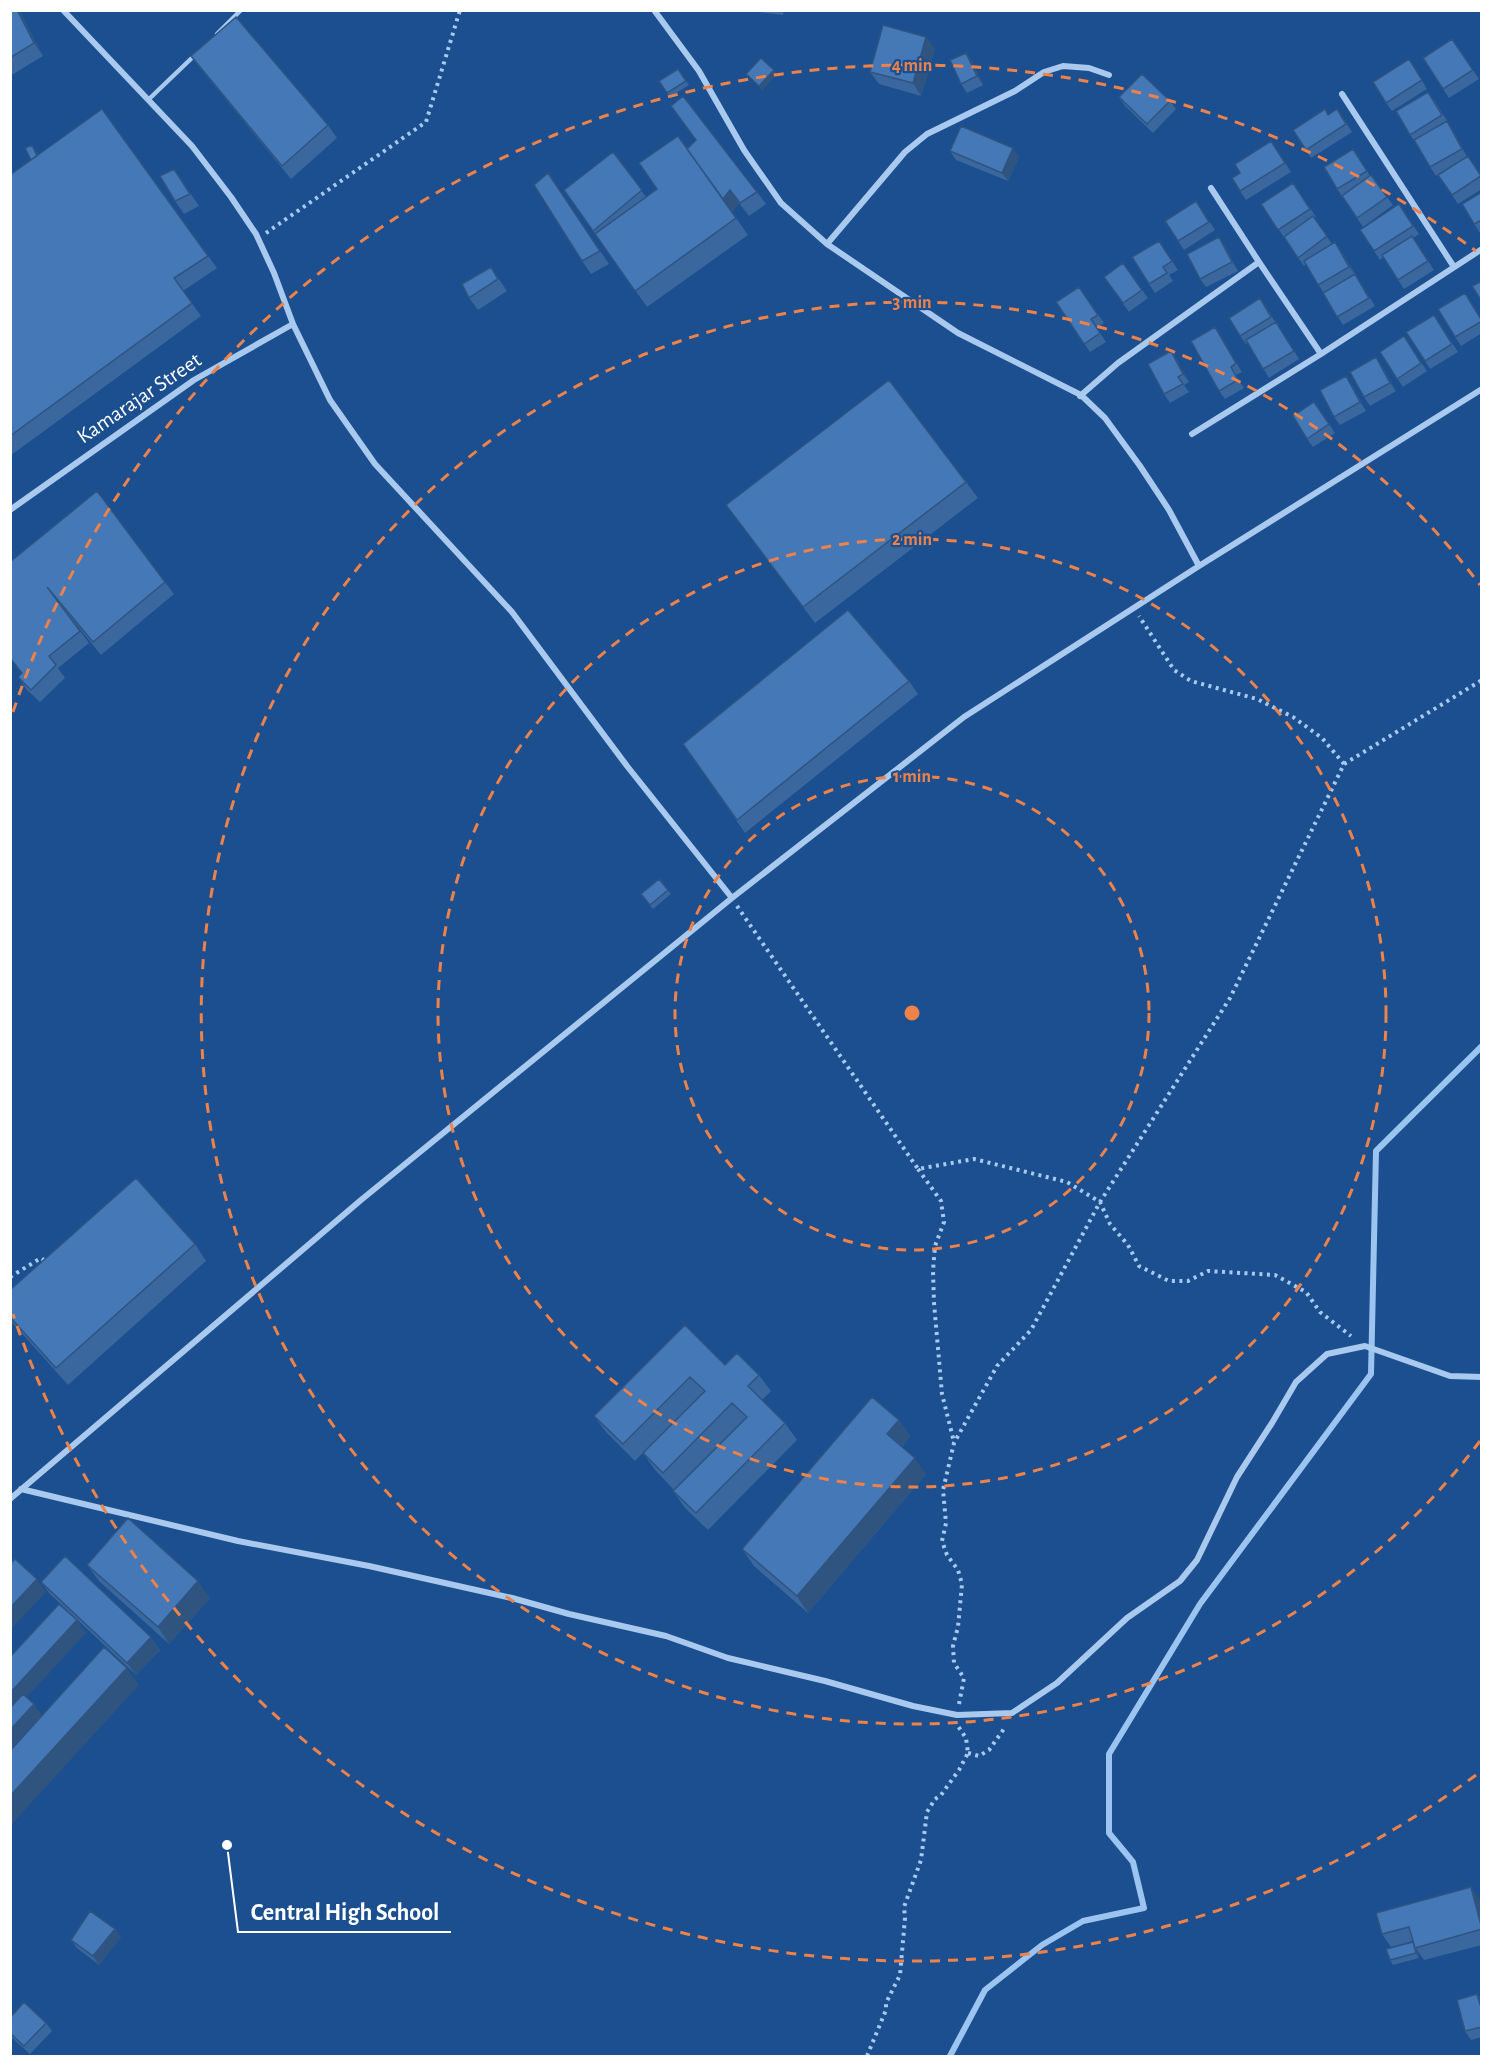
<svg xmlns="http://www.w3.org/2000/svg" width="1492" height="2067" font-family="'Alegreya Sans',sans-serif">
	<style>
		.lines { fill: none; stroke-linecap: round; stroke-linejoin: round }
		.stream { stroke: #9cc4f0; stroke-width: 6 }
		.path { stroke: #a9c9ee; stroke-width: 4; stroke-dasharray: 3 4.5; stroke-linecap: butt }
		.service { stroke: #a9c9ee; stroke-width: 4.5 }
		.minor { stroke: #a9c9ee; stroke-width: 6 }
		.wall { fill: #3a679d }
		.shaded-wall { fill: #305480 }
		.building { fill: #4478b7; stroke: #305480; stroke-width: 1.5 }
		.ring { fill: none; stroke: #ee8249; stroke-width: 3; stroke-dasharray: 10 8 }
		.labels { text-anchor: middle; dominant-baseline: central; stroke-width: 4.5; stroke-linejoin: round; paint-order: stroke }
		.street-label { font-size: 22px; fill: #fff; stroke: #1b4f8f }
		.centre { fill: #ee8249; stroke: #1b4f8f; stroke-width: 3 }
		.ring-label { font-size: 18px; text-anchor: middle; font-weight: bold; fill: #ee8249; stroke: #1b4f8f; stroke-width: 4.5; stroke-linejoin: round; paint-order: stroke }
		.leader { fill: none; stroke: #fff; stroke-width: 2 }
		.callout-dot { fill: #fff; stroke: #1b4f8f; stroke-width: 2 }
		.callout-label { font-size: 24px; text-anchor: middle; font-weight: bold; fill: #fff; stroke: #1b4f8f; stroke-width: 4.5; stroke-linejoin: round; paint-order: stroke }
	</style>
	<rect width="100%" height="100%" fill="#1b4f8f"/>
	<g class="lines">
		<!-- stream -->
		<path class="stream" d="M950,2056L985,1990L1042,1945L1083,1921L1144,1908L1133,1862L1109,1833V1754L1200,1604L1371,1374L1376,1151L1482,1046"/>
		<!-- path -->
		<path class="path" d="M266,233L426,122L460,10
			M1344,764L1482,680
			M737,906L918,1169L974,1159L1067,1182L1100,1202L1110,1224L1128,1245L1139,1266L1169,1281H1188L1208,1271L1275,1275L1306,1292L1320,1312L1351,1336
			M918,1169L941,1201L944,1222L935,1246L933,1271L934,1303L942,1394L954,1442
			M10,1277L41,1258L48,1263
			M959,1704L964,1678L954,1663L953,1646L958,1627L962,1584L958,1570L947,1555L942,1541L946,1523L943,1490L954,1443L997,1366L1031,1330L1100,1202L1230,998L1344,764L1322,738L1293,717L1257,699L1191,681L1174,670L1139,616
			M968,1753L979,1756L989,1750L1006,1726
			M867,2056L886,2010V2003L900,1975L905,1918L904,1907L921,1860L927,1812L935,1799L941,1795L959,1770L968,1753L966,1738L958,1726"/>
		<!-- service -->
		<path class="service" d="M217,34L241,10
			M148,100L196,54"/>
		<!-- minor -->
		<path class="minor" d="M63,10L192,146L231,197L256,234L274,273L293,324L330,400L375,464L512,612L627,766L732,898
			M654,10L699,71L744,150L781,203L827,244L958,333L1081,395L1105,418L1140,466L1169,510L1199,566
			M1342,94L1454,267
			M1211,188L1259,262
			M827,244L905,152L927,134L1015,91L1044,72L1063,66L1089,68L1109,75
			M1080,396L1118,363L1259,262L1321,354L1482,249
			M1192,434L1321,354
			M10,510L194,380L293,324
			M21,1489L238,1541L369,1566L512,1598L569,1614L666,1636L728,1658L825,1681L913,1706L957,1715L1012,1713L1057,1683L1127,1618L1180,1581L1197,1560L1237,1477L1272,1423L1296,1382L1327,1354L1365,1346L1450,1376L1482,1377
			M10,1499L361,1200L732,898L964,717L1199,566L1482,389"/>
	</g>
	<!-- wall -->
	<path class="wall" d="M10,10H19L43,56L10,76Z
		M743,10H784L783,15Z
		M1458,47L1479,79L1449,98L1443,89Z
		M935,49L921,96L879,84L870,72Z
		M966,53L972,61L983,85L967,93L961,84Z
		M191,56L328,125L337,138L291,179L200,68Z
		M1409,59L1427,89L1392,111L1386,103Z
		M678,69L689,85L670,97L659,81Z
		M1119,97L1170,101L1176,109L1153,133L1125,106Z
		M1434,100L1453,130L1467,156L1482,176V189L1458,204L1438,175L1443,171L1436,176L1430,167L1416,143L1410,135Z
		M671,106L757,192L766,204L749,216L739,203L732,212L748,235L647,307L564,190L613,152L646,197L657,189L687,149L696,140Z
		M102,109L217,268L183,291L201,316L10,456V175L31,160L32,145L38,155Z
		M1337,109L1352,132L1311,158L1306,150Z
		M1277,150L1291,172L1246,200L1240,191Z
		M950,151L1019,157L1008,181L956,160Z
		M1359,157L1370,176L1371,175L1393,205L1363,227L1337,189Z
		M174,169L199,206L184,214L175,201Z
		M548,173L609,264L591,274L582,261Z
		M1293,183L1316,217L1314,218L1332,244L1335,242L1341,251L1375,306L1343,325L1306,264L1304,266L1261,204Z
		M1482,192V232L1480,233L1474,224Z
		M1196,201L1215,230L1184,250L1178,241Z
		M1399,204L1419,234L1413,238L1434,270L1404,289L1383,257L1380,260L1360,230Z
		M1159,241L1178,270L1169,275L1173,281L1155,293L1149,284Z
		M1225,246L1238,271L1206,287L1200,279Z
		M1123,263L1148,298L1129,312L1104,277Z
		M491,267L507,291L478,310L469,298Z
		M1079,287L1104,323L1097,328L1106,342L1090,352L1056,302Z
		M1465,293L1482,320V333L1461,346L1455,337Z
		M1266,307L1276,323V322L1282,331L1299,359L1269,378L1248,343L1246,344L1240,336Z
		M1434,315L1458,352L1430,369L1425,361Z
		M1221,336L1242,372L1236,375L1244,388L1225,399L1219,391Z
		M1404,336L1427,371L1403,387L1380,352Z
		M1171,351L1177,360L1189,382L1184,385L1189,392L1170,403L1164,394Z
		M1382,366L1396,391L1370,406L1364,397Z
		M1352,385L1366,411L1340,425L1334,417Z
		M1314,402L1335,433L1313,447L1307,439Z
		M966,482L978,498L815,623L726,505Z
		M10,562L165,582L174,594L101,655L62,607L89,643L58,668L65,678L40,702L27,690L18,677L22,674L10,659Z
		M909,681L918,694L745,833L683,744Z
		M659,879L671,894L653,909L641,894Z
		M195,1244L206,1261L68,1385L10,1320V1290Z
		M685,1325L725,1365L759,1375L771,1391L762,1400L785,1423L797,1440L708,1530L685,1508L673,1491L674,1490L655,1470L643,1453L702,1393L635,1461L606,1432L594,1416Z
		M899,1420L910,1436L902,1447L926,1474L808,1613L754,1566L742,1549Z
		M87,1565L210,1598L169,1644L99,1581Z
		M41,1582L160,1650L136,1675L50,1594Z
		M1480,1900L1482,1907V1945L1424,1960L1416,1949L1419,1958L1393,1965L1390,1960L1413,1942L1414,1944L1413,1941L1391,1947L1382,1934Z
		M121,1937L99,1965L77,1948L71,1940Z
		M1477,1994L1482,2000V2037L1471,2040L1465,2031Z
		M10,2018L46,2023L52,2031L30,2054L10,2036Z"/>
	<!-- shaded-wall -->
	<path class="shaded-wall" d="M17,10H19L43,56L34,43Z
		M926,37L935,49L921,96L913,83Z
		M966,53L972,61L983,85L977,76Z
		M774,70L777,74L762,91L759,86Z
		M1447,121L1453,130L1468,158L1462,149Z
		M1013,148L1019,157L1008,181L1002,173Z
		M730,190L739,203L732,212L723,199Z
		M1219,237L1225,246L1238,271L1232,262Z
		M1335,242L1341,251L1355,275L1349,267Z
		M1215,327L1221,336L1242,372L1236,363Z
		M1171,351L1177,360L1189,382L1183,374Z
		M1376,357L1382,366L1396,391L1390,383Z
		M1346,376L1352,385L1366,411L1360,402Z
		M899,1420L910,1436L898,1451L887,1434Z
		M915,1458L926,1474L808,1613L797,1596Z
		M37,1579L46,1592L10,1630V1608Z
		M198,1581L210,1598L169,1644L158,1627Z
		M77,1620L86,1633L10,1715V1693Z
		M151,1637L160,1650L136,1675L127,1663Z
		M127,1668L139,1685L10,1826V1796Z
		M34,1704L46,1721L10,1760V1730Z
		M1471,1887L1480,1900L1482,1907V1927Z
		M115,1929L121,1937L99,1965L93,1956Z
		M1413,1942L1416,1946L1419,1958L1416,1953Z
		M1477,1994L1482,2000V2011Z"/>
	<!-- building -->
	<path class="building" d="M10,10H17L34,43L10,58Z
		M236,17L328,125L282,166L191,56Z
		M883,25L926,37L913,83L870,72Z
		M1452,39L1473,70L1443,89L1423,58Z
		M966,53L977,76L961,84L950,60Z
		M761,58L774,70L759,86L746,74Z
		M1409,59L1422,80L1386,103L1373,82Z
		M678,69L686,81L667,93L659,81Z
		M1142,74L1170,101L1147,124L1119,97Z
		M1428,92L1442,115L1410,135L1396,111Z
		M683,96L757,192L740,203L730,190L723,199L687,149L696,140L671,106Z
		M102,109L208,256L174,278L192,303L10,436V175Z
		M1325,109L1328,115L1337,109L1346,124L1306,150L1293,130Z
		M1447,121L1462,149L1430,167L1414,140Z
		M961,126L1013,148L1002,173L950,151Z
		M678,136L736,218L635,291L595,234L657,189L639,163Z
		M1271,141L1285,163L1240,191L1232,178L1240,173L1235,164Z
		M32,145L37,156L31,160L25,148Z
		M1353,149L1367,171L1337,189L1324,167Z
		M613,152L642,190L593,231L564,190Z
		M1468,156L1481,176L1452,195L1438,175Z
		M174,169L190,194L175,201L160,176Z
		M548,173L600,251L582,261L534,185Z
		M1371,175L1387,197L1357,218L1342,196Z
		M1293,183L1310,209L1278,230L1261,204Z
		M1482,192V220L1474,224L1462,204Z
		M1196,201L1209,222L1178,241L1165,221Z
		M1399,204L1413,226L1374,251L1360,230Z
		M1313,216L1327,236L1298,258L1284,237Z
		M1412,236L1428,261L1398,280L1382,255Z
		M1219,237L1232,262L1200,279L1187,254Z
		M1159,241L1172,261L1163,267L1167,273L1149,284L1132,257Z
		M1335,242L1349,267L1318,285L1304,261Z
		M1123,263L1142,290L1123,303L1104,277Z
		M491,267L498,279L469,298L462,284Z
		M1355,274L1369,298L1337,317L1323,293Z
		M1482,281V302L1472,286Z
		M1079,287L1098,315L1091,319L1100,333L1084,344L1056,302Z
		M1465,293L1482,321L1455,337L1438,309Z
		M1260,298L1271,317L1240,336L1229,318Z
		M1434,315L1452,344L1425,361L1406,332Z
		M1276,322L1294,351L1263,369L1246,340Z
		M1215,327L1236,363L1231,367L1238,380L1219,391L1191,341Z
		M1404,336L1421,363L1397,379L1380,352Z
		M1171,351L1183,374L1178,377L1183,384L1164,394L1148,364Z
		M1376,357L1390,383L1364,397L1350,372Z
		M1346,376L1360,402L1334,417L1320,390Z
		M889,380L966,482L803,607L726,505Z
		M1314,402L1329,424L1307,439L1293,416Z
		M97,491L165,582L93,642L47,587L80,631L49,656L56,665L31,690L18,677L22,673L10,658V562Z
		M848,610L909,681L737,820L683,744Z
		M659,879L668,890L650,905L641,894Z
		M136,1178L195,1244L56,1368L10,1317V1290Z
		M685,1325L725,1365L737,1353L759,1375L748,1386L785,1423L696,1513L673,1491L747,1417L732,1403L663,1473L643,1453L705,1391L690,1377L623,1444L594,1416Z
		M872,1397L899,1420L887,1434L915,1458L797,1596L742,1549Z
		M128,1518L198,1581L158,1627L87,1565Z
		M65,1556L151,1637L127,1663L41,1582Z
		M15,1559L37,1579L10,1608V1564Z
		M59,1604L77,1620L10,1693V1657Z
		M104,1647L127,1668L10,1796V1751Z
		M23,1694L34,1704L10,1730V1708Z
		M1471,1887L1482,1929L1415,1948L1409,1927L1382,1934L1376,1913Z
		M90,1911L115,1929L93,1956L71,1940Z
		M1413,1942L1416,1953L1390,1960L1386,1949Z
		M1477,1994L1482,2011V2027L1465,2031L1457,2000Z
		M24,2002L46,2023L24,2046L10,2033V2018Z"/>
	<!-- distance rings -->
	<g class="ring">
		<circle cx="912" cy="1013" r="237"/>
		<circle cx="912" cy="1013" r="474"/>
		<path d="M1480 1441A711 711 0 1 1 1480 585"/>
		<path d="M1476 1775A948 948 0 0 1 13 1314M13 712A948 948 0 0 1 1476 251"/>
	</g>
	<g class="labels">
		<!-- street labels -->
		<g class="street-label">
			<text transform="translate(139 398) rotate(-34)">Kamarajar Street</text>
		</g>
	</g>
	<circle cx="912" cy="1013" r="9" class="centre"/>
	<g class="ring-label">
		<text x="912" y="71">4 min</text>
		<text x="912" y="308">3 min</text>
		<text x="912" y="545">2 min</text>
		<text x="912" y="782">1 min</text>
	</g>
	<!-- callouts -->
	<path class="leader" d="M227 1845L238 1932H451"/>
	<circle class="callout-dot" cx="227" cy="1845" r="6"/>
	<g class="callout-label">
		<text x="345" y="1920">Central High School</text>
	</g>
	<!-- border -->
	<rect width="1492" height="2067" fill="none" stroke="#ffffff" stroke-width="24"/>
</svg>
